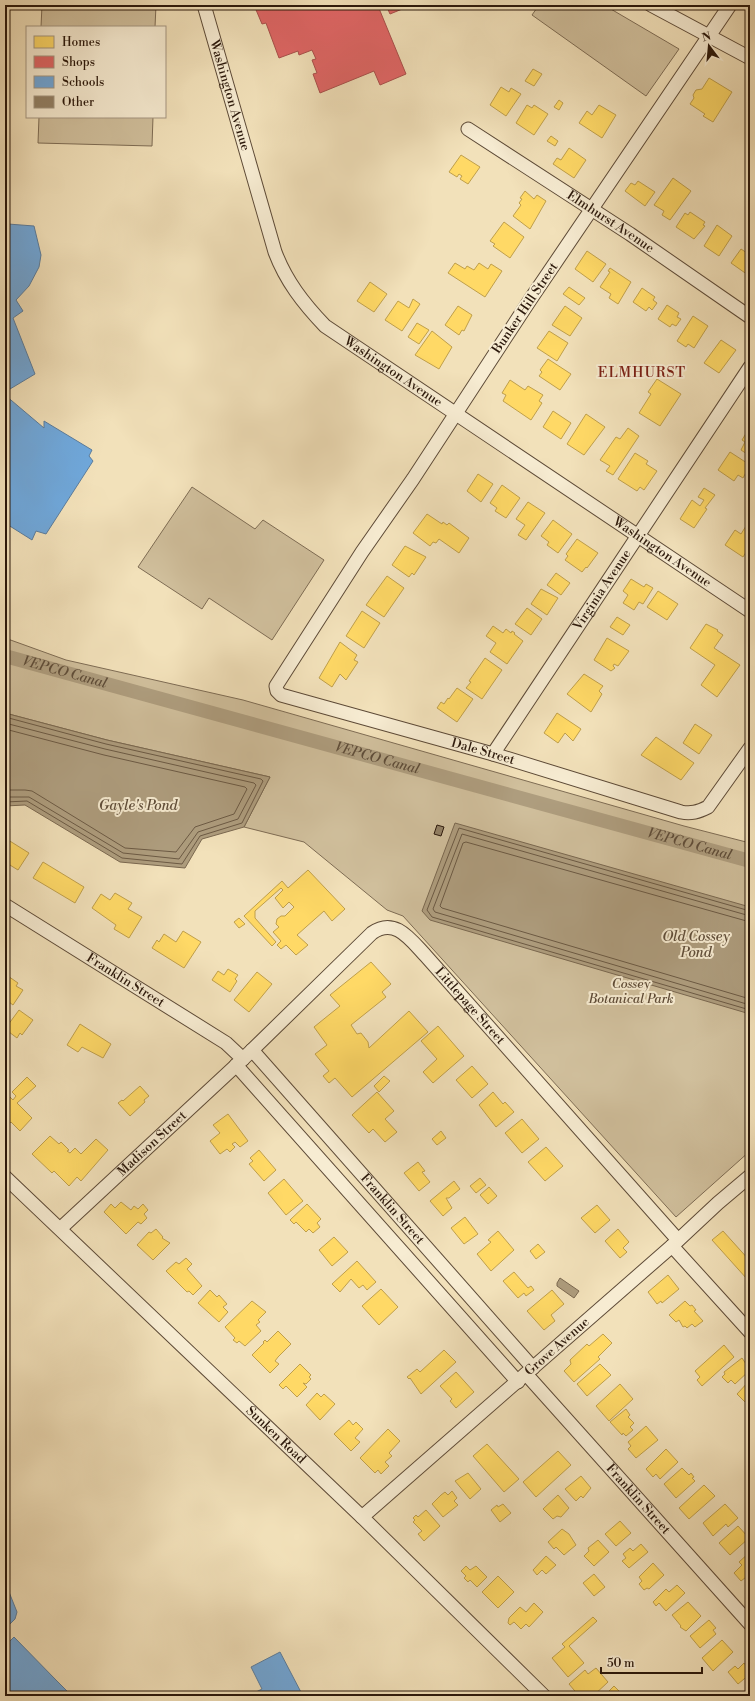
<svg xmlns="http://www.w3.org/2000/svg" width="755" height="1701" font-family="'Libre Bodoni',serif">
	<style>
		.green { fill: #d0bf9c; stroke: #7e6c54 }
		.water { fill: #ae9d7e; stroke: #7a6850 }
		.homes { fill: #ffd966; stroke: #bf9f4b }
		.shops { fill: #e06666; stroke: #aa4f4b }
		.schools { fill: #6fa8dc; stroke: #5b7d9d }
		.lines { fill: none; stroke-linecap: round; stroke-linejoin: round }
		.shore { stroke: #6c5a44; stroke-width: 1 }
		.canal { stroke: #ae9d7e; stroke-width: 14 }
		.building { fill: #928166; stroke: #2b180b }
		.minor-casing { stroke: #5d4a37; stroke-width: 15 }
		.minor { stroke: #f7ecd2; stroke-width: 13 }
		.labels { text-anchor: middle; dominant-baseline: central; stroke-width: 4; stroke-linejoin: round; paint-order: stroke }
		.street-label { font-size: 13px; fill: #2b180b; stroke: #f7ecd2 }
		.park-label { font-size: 13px; font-style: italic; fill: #5d4a36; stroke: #f7ecd2 }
		.neighbourhood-label { font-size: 14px; letter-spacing: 1px; fill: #7a1f14; stroke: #f7ecd2 }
		.water-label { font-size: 14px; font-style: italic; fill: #5f4d39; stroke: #f7ecd2 }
	</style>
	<rect width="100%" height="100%" fill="#f2e1ba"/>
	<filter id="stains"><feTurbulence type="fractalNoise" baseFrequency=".005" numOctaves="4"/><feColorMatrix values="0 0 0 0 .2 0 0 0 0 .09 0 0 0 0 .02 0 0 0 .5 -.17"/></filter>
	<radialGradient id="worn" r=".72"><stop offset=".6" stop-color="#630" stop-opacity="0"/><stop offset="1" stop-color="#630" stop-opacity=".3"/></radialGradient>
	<!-- green -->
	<path class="green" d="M42,5H156L155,27H41Z
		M539,5H604L679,49L646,96L532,15Z
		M39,117H153L152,146L38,143Z
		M192,487L255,529L263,520L324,560L272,640L209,598L202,609L138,567Z
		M5,638L66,660L243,700L684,826L750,843V1151L676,1217L403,916L387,910L304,842L244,827L270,777L107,740L5,713Z"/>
	<!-- water -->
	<path class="water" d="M5,713L107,740L270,777L244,827L202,839L185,868L120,862L25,805L5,806Z
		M455,823L750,907V1014L430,920L422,911Z
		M560,1278L579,1291L574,1298L557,1286V1283Z"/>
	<!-- homes -->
	<path class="homes" d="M533,69L542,74L534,86L525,81Z
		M709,78L732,92L713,122L703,116L705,114L690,104L694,98L693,95L696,90L702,89Z
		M501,87L509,92L511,88L521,94L506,116L490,105Z
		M559,100L563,103L559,110L554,107Z
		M527,105L532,108L534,105L548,114L534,135L516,123Z
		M599,105L616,115L602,138L579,123L587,111L592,115Z
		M551,136L558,141L555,146L547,141Z
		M569,148L586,160L574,178L553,164L557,158L561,160Z
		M461,155L480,167L468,184L460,179L462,176L459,174L457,177L449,172Z
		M673,178L691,191L670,220L662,215L664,211L654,205Z
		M638,181L655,192L645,206L625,191L631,183L635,185Z
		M525,191L534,199L537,195L546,201L530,229L513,216L521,205L519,203L522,199L520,198Z
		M690,212L705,222L703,225L705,226L694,239L676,227L685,213L688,215Z
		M504,222L524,237L510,258L493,246L495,244L490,241Z
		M717,225L732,236L719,256L704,246Z
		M741,249L750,255V272L748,275L731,263Z
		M587,251L606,264L593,282L575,269Z
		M455,263L465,269L467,266L474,270L479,263L488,269L491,264L502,271L485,297L448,273Z
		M610,268L631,282L618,304L609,298L611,294L600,287L610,272L608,271Z
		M370,282L387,294L374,312L357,301Z
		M569,287L585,298L579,305L563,294Z
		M642,288L655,297L653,300L657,303L652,310L649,307L646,311L633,302Z
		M413,299L420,304L402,331L385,320L398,301L409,308Z
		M667,305L679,313L677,317L681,319L676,326L672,324L670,327L658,319Z
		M458,306L472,315L464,331L462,330L459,335L445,325Z
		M565,306L582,318L570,336L552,325Z
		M693,316L708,326L694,348L688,344L686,347L677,341Z
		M417,323L429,330L419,344L408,337Z
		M432,331L452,347L439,369L415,355Z
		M549,331L568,343L557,361L537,348Z
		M721,340L736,350L719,373L704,363Z
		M548,359L571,374L560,390L539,376L542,372L540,370Z
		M657,379L681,394L660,426L639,413L651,394L648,392Z
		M510,380L525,390L528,386L543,395L539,401L542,403L531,420L503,401L506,395L502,393Z
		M553,411L571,423L561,439L543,427Z
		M586,414L605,427L584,455L567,444Z
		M628,428L639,436L613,475L606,471L610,466L600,460L616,437L620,439Z
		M748,430L750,432V456L741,450L745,442L742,440Z
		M730,452L750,465L743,478L738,475L734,481L718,470Z
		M635,453L648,461L646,464L657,471L644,490L640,487L637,491L618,479Z
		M478,474L493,484L481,502L467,491Z
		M502,485L520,498L506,518L495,511L497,508L490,503Z
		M704,488L715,495L705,508L707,509L694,528L680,519L692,500L700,506L704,500L698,497Z
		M528,502L545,513L526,540L518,535L525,525L516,519Z
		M427,514L442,524L443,522L447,525L449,523L469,538L459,553L439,539L436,543L433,542L430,546L413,533Z
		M553,520L572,534L558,553L547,545L549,542L541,536Z
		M746,526L750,529V546L743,557L725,545L735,530L741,534Z
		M577,539L598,553L587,568L586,567L582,572L565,560L568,556L566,554Z
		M405,546L426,557L414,575L412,573L409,577L392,565Z
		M556,573L570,583L561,595L547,585Z
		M387,576L404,588L384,617L366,605Z
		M631,579L644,587L646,584L653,588L643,604L639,602L634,610L623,603L628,595L623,591Z
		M541,589L558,598L547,615L531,604Z
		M658,591L678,604L667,620L647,607Z
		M527,608L542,619L531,635L515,624Z
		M362,611L380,623L364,648L346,636Z
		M617,617L630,625L623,635L610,627Z
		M706,624L718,630L717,631L723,635L714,648L740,665L717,697L701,685L715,665L690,648Z
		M493,626L503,633L506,629L511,633L512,631L515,633L514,634L523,641L507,664L490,652L496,643L486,636Z
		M607,638L629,651L618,666L614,664L613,666L615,668L611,671L594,660Z
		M340,642L357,655L354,660L358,662L346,680L340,674L332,687L319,678Z
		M485,658L502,670L482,699L466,688L471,682L469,681Z
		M584,674L603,686L599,691L602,694L591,712L567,694Z
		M457,688L473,699L457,722L437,708L441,702L444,704L448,698L449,699Z
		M557,713L581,729L573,741L565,733L558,743L544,733Z
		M695,724L712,735L699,754L683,743Z
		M656,737L694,763L681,780L641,755Z
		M5,826L10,829L5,837Z
		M5,838L29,853L18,870L5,862Z
		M43,862L84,887L75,903L33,878Z
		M308,870L345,909L332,921L324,911L297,935L308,945L296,955L286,945L281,949L277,945L281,941L273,932L279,927L276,924L277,919L281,916H285L294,907L289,902L283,908L275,898L283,890L281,888L255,911V918L276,942L272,946L244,916L282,881L288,888Z
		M115,893L132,903L128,909L142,917L129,938L114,929L116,925L92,908L101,894L110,900Z
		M239,918L245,924L239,928L234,922Z
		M183,931L201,942L184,968L152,948L157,940L159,942L164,934L176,942Z
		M371,962L391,984L382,992L386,997L351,1025L357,1034L361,1033L368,1042L369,1048L409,1011L428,1032L352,1097L335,1078L329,1083L323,1076L329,1071L315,1054L327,1045L314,1027L340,1006L330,995Z
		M228,969L238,975L235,979L237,981L230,992L212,980L218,971L224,975Z
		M257,972L272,984L249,1012L234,1000Z
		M5,974L18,983L16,986L23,990L13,1005L5,999Z
		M19,1010L33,1020L22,1035L20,1033L17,1038L5,1029Z
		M80,1024L111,1044L103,1058L82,1047L78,1052L67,1045Z
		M438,1026L464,1056L433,1083L423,1072L437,1059L421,1041Z
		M472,1066L488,1084L472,1098L456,1080Z
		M384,1076L390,1081L379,1092L374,1086Z
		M27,1077L36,1086L17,1103L32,1118L20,1131L11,1122L7,1126L5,1124V1099L9,1096L13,1100L16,1096L12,1092Z
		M140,1086L149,1096L144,1100L145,1102L130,1116L118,1103L122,1100L123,1101Z
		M377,1092L394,1111L385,1119L397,1132L385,1142L373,1129L369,1133L352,1115Z
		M493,1092L503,1104L505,1102L514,1112L496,1127L479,1105Z
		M228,1114L248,1141L240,1147L235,1142L232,1144L235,1147L230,1152L227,1149L220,1154L210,1141L220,1133L213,1125Z
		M522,1119L539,1139L522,1153L505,1133Z
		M441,1131L446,1138L437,1145L432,1139Z
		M50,1136L59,1144L61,1142L69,1150L67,1151L70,1153L75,1148L81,1154L96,1139L108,1150L81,1181L77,1177L69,1186L54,1171L52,1173L32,1154Z
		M546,1147L563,1166L545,1181L528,1162Z
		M259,1150L276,1170L264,1181L249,1164L253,1161L250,1158Z
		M418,1162L425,1171L422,1172L430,1182L419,1191L404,1173Z
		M480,1178L486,1185L476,1193L470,1186Z
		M284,1179L303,1201L286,1215L268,1193Z
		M454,1181L460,1189L449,1198H446L452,1208L443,1216L430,1201Z
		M489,1187L497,1196L488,1204L480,1195Z
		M121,1202L131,1210L134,1206L138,1209L143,1204L148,1210L144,1214L147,1218L141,1224L138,1222L126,1234L104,1212L111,1204L115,1208Z
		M307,1204L321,1219L317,1223L320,1227L313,1233L309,1229L306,1232L296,1222L294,1224L290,1220Z
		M597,1205L610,1220L595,1233L581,1218Z
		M465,1217L478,1234L464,1244L451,1228Z
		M156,1229L163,1237L162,1238L170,1243L153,1260L137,1245L149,1232L151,1233Z
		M618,1229L629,1242L623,1248L627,1252L620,1258L605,1241Z
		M498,1231L514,1250L491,1271L477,1254L491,1242L488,1240Z
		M723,1231L750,1261V1277L747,1279L712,1240Z
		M334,1237L348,1252L332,1266L319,1250Z
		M538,1244L545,1252L536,1259L530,1251Z
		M186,1258L192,1264L187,1269L202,1286L193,1295L189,1291L187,1292L166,1271L176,1262L179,1264Z
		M357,1261L376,1282L367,1290L363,1285L359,1288L351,1279L340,1292L332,1284Z
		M514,1272L528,1288L531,1286L534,1290L526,1296L524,1293L518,1298L503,1281Z
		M668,1275L679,1289L662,1303L661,1301L657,1304L648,1292Z
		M381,1289L398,1307L379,1325L362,1306Z
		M210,1290L217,1297L219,1295L227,1304L223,1307L228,1312L219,1322L198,1303Z
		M552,1290L564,1304L551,1315L555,1321L544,1330L527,1311Z
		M252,1301L266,1312L258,1320L260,1322L256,1325L261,1331L245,1346L239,1341L237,1343L233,1340L235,1338L225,1327Z
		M685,1301L690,1306L692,1305L696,1310L694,1311L703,1321L695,1327L692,1324L687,1328L685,1326L683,1327L679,1320L676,1322L669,1315Z
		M278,1331L291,1344L278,1357L275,1361L279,1364L270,1373L252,1355L264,1343L263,1342L265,1340L267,1342Z
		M603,1334L612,1343L598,1357L600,1359L574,1382L564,1371L571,1364L570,1360L587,1344L589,1346Z
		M724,1345L734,1357L702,1386L697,1380L700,1377L695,1371Z
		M444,1350L456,1362L421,1394L410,1378L409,1379L407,1377L417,1369L420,1372Z
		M742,1358L750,1370L735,1384L731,1380L728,1383L722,1377L725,1374L724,1372Z
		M300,1364L311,1375L309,1377L311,1379L306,1384L303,1383L307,1387L297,1397L286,1386L283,1389L279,1385Z
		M600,1364L611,1375L587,1396L577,1384Z
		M456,1372L474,1392L456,1408L450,1401L452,1399L440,1386Z
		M750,1380V1402L746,1403L737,1394Z
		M620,1384L633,1399L609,1421L596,1406Z
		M317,1393L321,1397L324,1394L335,1404L320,1420L306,1405Z
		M626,1409L630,1415L628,1417L634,1423L630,1427L633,1430L626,1436L623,1433L622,1435L610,1422Z
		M349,1420L353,1425L356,1422L363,1429L355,1438L360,1442L351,1451L334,1434Z
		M646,1426L658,1440L636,1458L628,1449L631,1446L628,1442Z
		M388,1429L400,1441L389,1453L392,1456L385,1462L389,1466L381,1474L378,1470L375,1473L360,1458Z
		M487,1444L519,1479L504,1492L473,1456Z
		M666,1449L678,1462L660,1479L656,1474L653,1477L646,1469Z
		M558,1451L571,1465L536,1497L523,1482Z
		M682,1468L689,1475L691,1473L694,1477L692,1478L695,1481L676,1498L664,1484Z
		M468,1473L481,1489L470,1499L455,1481Z
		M581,1476L591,1488L583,1498L581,1496L576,1501L565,1489Z
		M704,1485L715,1496L689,1519L679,1508Z
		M452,1491L457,1498L454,1501L458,1505L443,1517L432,1504L441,1495L445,1492L448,1495Z
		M558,1495L569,1508L561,1517L557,1516L553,1519L543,1509Z
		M503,1504L511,1513L500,1522L491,1510L497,1505L498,1507Z
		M725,1504L738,1518L728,1527L726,1524L713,1536L703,1523Z
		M426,1510L440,1526L424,1541L418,1534L422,1531L413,1522L415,1520L413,1518L416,1515L418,1517Z
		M620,1521L631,1533L616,1546L605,1534Z
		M738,1526L749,1538L730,1555L719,1543Z
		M562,1529L569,1534L576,1545L564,1555L556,1547L554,1549L548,1542Z
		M598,1540L609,1552L594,1566L584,1556L589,1551L588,1548Z
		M641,1544L648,1552L629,1568L622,1561L626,1558L623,1554L630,1548L633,1551Z
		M750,1552V1574L741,1581L734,1573L742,1565L739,1562Z
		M546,1556L556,1565L546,1574L542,1570L537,1575L533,1570Z
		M653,1563L664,1575L649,1589L647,1588L644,1590L639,1584L642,1581L639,1577Z
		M466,1566L470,1570L476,1566L487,1577L477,1587L470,1580L468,1582L464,1578L466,1576L461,1571Z
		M594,1574L605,1587L594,1596L583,1583Z
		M498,1576L514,1592L498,1608L482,1592Z
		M677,1585L685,1593L666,1611L659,1603L656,1606L653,1602L666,1589L669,1592Z
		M688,1602L701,1616L686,1631L680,1627L681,1626L672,1615Z
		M534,1603L543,1612L529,1627L526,1624L521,1629L514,1622L510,1625L508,1623L509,1618L520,1607L526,1612Z
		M593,1617L597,1621L569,1646L584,1663L568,1677L552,1658L565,1647L562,1644Z
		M709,1620L716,1628L713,1630L716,1634L700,1648L690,1636Z
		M722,1640L733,1652L713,1671L702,1658Z
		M744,1663L747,1667L750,1666V1674L738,1684L728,1672L735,1666L738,1669Z
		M596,1668L608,1682L593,1696H579L569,1684L585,1670L588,1674Z
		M614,1686L620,1692L615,1696H604Z"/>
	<!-- shops -->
	<path class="shops" d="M254,5H381L378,6L406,74L380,85L374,71L320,93L313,74L317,73L312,60L316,59L312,50L299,55L298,51L279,58L266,23L262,24Z
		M386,5H412L390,14Z"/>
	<!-- schools -->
	<path class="schools" d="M5,222L8,224L34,226L41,255L39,267L29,286L16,300L23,311L13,318L35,374L5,392Z
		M5,395L44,428V421L92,450L89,456L93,461L46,534L36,531L32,540L5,523Z
		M5,1582L17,1612L15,1619L5,1629Z
		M14,1637L56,1680L72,1696H5V1649L9,1646L7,1644Z
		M280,1652L303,1696H248L262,1689L251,1667Z"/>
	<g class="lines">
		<!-- shore -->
		<path class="shore" d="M5,717L106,744L261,779L263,781L242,823L200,836L182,864L122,858L27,801L5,802
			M5,723L105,749L254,783L256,785L238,819L198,832L179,859L123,853L29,797H5
			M5,729L104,755L245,787L247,789L234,814L195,827L176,852L125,848L32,791L25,790H5
			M750,911L459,828L427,910L432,917L750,1010
			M750,916L462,834L433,909L435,912L750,1005
			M750,922L466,842L463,843L440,906L442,908L750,999"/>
		<!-- canal -->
		<path class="canal" id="s1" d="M5,656L750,861"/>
	</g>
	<!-- building -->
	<path class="building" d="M437,825L444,827L441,836L434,834Z"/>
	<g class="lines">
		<defs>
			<g id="minor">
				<path id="s2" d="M204,5L275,252C286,281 303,303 325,326L750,611"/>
				<path d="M651,5L750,58"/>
				<path id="s3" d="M730,5L530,300L413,479L362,552L276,686L277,691L281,695L493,754L681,812C691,814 698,812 708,807L750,748"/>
				<path id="s4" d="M468,129L630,234L750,317"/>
				<path id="s5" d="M493,754L750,367"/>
				<path id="s6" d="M5,905L226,1043L243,1059"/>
				<path id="s7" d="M252,1050L533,1368"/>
				<path d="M236,1065L518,1382"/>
				<path id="s8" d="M5,1177L362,1517L544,1696"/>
				<path id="s9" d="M61,1228L243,1059L372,933C395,917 410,939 425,955L678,1240"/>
				<path d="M672,1246L750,1332"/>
				<path id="s10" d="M526,1374L750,1624"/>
				<path id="s11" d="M362,1517L672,1246L718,1203L750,1176"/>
			</g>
		</defs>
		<!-- minor casing -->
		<use href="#minor" class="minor-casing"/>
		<!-- minor -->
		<use href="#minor" class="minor"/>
	</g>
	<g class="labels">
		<!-- street labels -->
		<g class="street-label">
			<text stroke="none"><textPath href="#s2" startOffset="94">Washington Avenue</textPath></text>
			<text stroke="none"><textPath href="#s4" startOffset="170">Elmhurst Avenue</textPath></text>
			<text transform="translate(525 308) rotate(-56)">Bunker Hill Street</text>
			<text stroke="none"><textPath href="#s2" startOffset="429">Washington Avenue</textPath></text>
			<text stroke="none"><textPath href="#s2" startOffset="753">Washington Avenue</textPath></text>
			<text stroke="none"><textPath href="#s5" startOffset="197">Virginia Avenue</textPath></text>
			<text stroke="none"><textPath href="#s3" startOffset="1039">Dale Street</textPath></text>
			<text stroke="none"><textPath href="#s6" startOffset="142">Franklin Street</textPath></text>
			<text stroke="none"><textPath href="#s9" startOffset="561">Littlepage Street</textPath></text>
			<text stroke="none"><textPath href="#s9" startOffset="124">Madison Street</textPath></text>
			<text stroke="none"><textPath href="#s7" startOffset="212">Franklin Street</textPath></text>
			<text stroke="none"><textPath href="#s11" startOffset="259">Grove Avenue</textPath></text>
			<text stroke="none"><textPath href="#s8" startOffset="374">Sunken Road</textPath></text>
			<text stroke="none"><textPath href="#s10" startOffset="168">Franklin Street</textPath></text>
		</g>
		<!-- park labels -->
		<g class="park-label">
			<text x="631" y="984">Cossey<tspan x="631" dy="15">Botanical Park</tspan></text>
		</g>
		<!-- neighbourhood labels -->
		<g class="neighbourhood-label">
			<text x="642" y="373">ELMHURST</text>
		</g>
		<!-- water labels -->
		<g class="water-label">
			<text stroke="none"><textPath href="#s1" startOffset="62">VEPCO Canal</textPath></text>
			<text stroke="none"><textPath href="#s1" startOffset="386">VEPCO Canal</textPath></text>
			<text x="138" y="806">Gayle's Pond</text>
			<text stroke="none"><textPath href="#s1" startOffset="710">VEPCO Canal</textPath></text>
			<text x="696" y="937">Old Cossey<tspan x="696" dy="16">Pond</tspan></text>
		</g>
	</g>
	<!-- margin -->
	<rect width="755" height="1701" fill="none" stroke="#f2e1ba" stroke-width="20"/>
	<rect x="6" y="6" width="743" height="1689" fill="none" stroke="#2b180b" stroke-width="2"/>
	<rect x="10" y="10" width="735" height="1681" fill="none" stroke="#2b180b"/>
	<!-- legend -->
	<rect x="26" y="26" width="140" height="92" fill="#f7ecd2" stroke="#a59782"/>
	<rect x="34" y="36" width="20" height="12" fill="#ffd966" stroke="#a59782"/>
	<text x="62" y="46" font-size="12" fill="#2b180b">Homes</text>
	<rect x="34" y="56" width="20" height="12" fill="#e06666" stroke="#a59782"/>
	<text x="62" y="66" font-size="12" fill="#2b180b">Shops</text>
	<rect x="34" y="76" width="20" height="12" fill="#6fa8dc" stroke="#a59782"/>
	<text x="62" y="86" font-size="12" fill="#2b180b">Schools</text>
	<rect x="34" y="96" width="20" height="12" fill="#928166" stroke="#a59782"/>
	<text x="62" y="106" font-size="12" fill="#2b180b">Other</text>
	<!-- north arrow -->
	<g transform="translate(709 46) rotate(344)" stroke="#f7ecd2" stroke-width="3" paint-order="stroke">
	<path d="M0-3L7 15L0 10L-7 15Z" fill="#2b180b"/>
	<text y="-6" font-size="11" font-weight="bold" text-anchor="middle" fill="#2b180b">N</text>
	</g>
	<!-- scale -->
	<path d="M601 1667v6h101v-6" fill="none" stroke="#2b180b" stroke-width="2"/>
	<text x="607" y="1667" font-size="12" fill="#2b180b" stroke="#f7ecd2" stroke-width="3" paint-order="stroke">50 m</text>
	<rect width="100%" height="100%" filter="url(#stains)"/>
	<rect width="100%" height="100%" fill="url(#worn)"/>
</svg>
